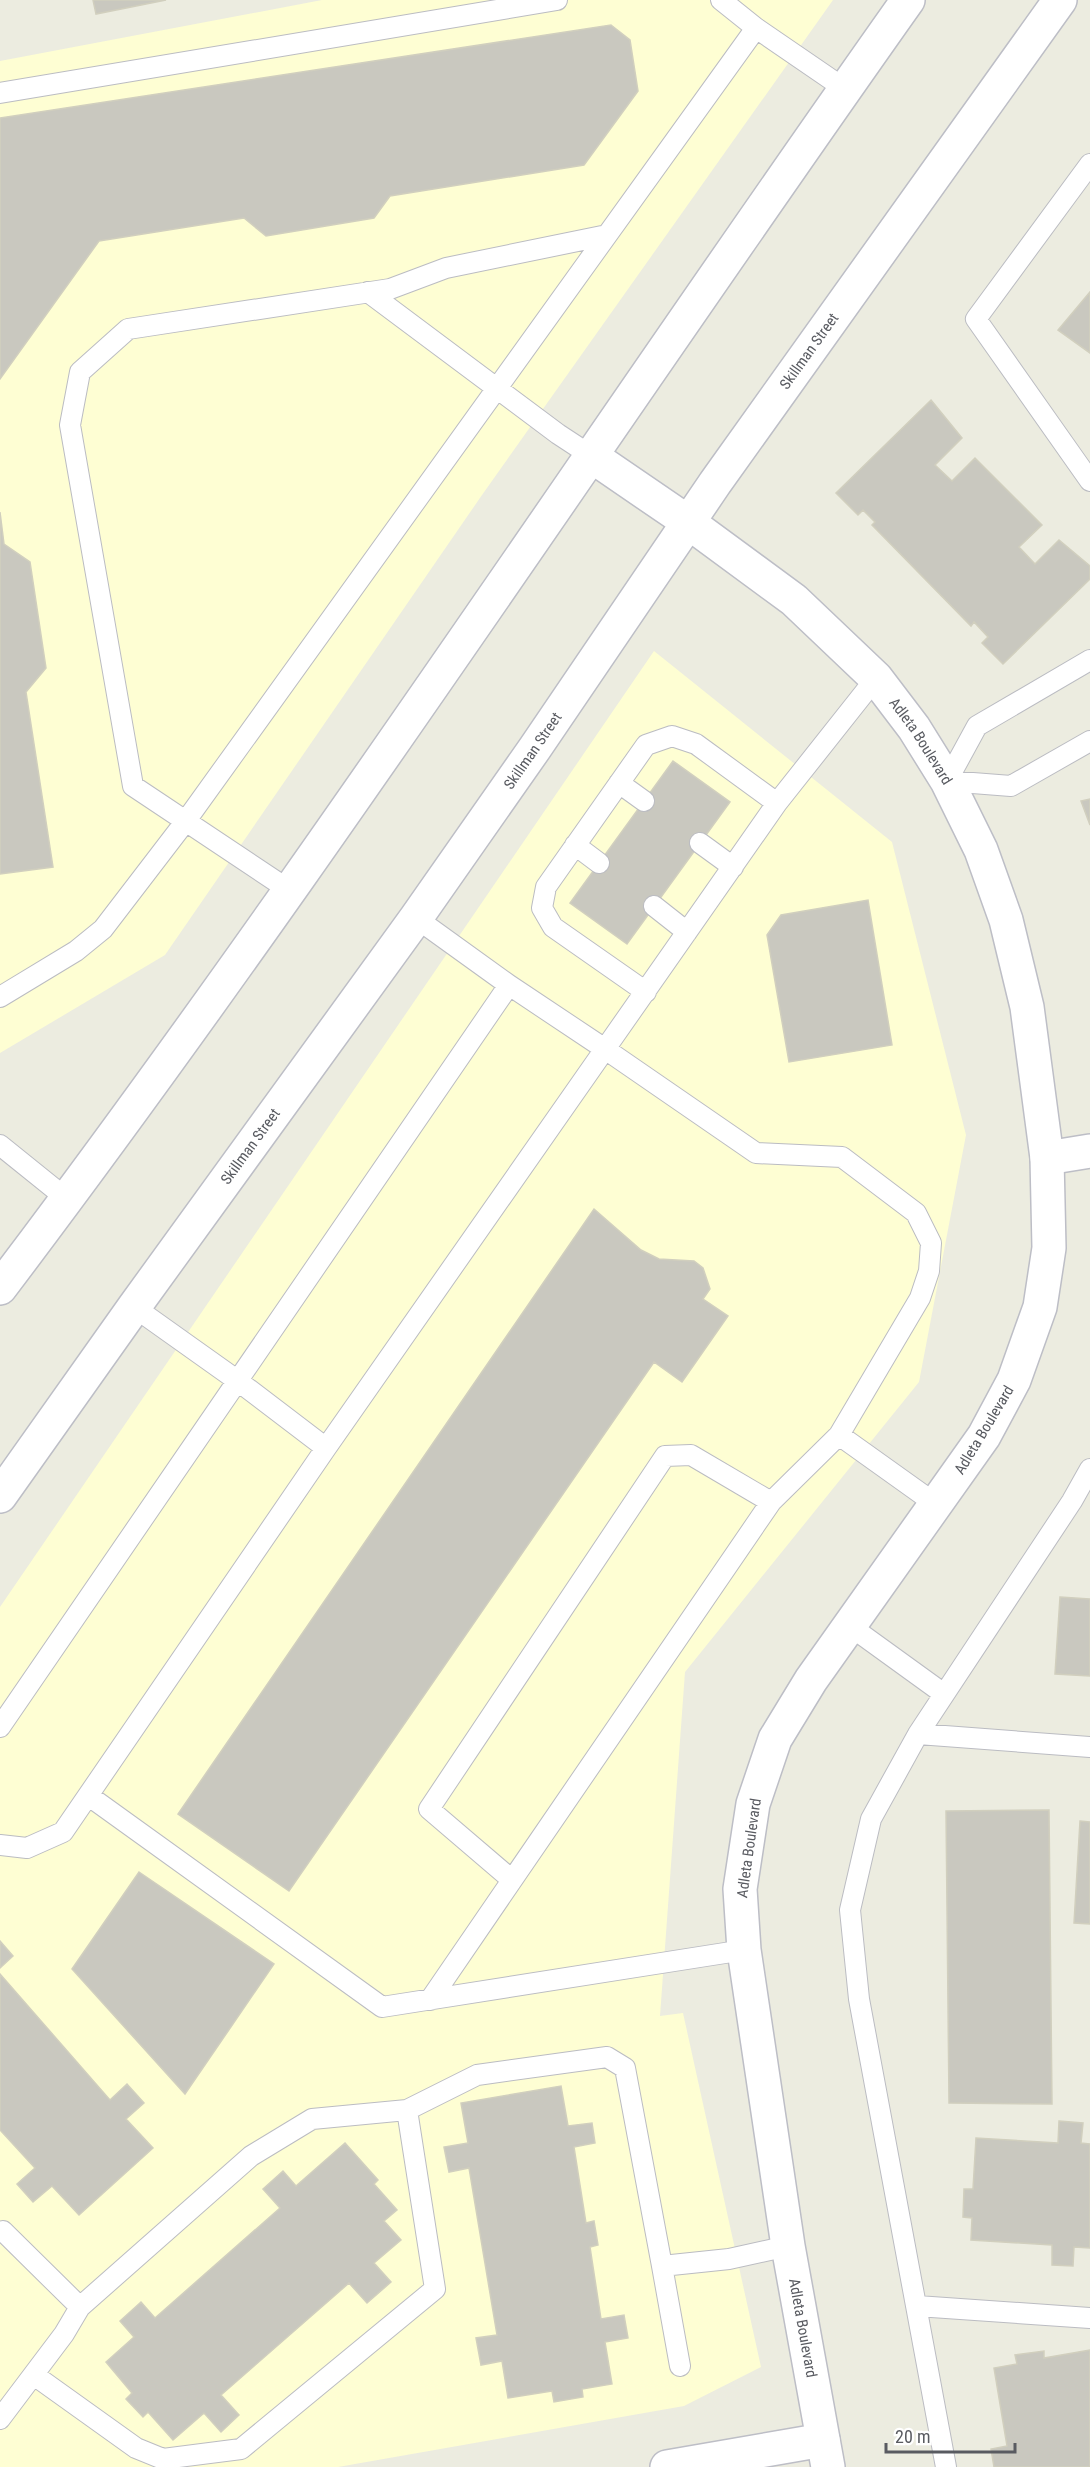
<svg xmlns="http://www.w3.org/2000/svg" width="1090" height="2467" font-family="'Roboto Condensed',sans-serif">
	<style>
		.commercial { fill: #fefed3 }
		.building { fill: #c9c8bf; stroke: #d1cfbe; stroke-width: 1.5 }
		.lines { fill: none; stroke-linecap: round; stroke-linejoin: round }
		.lane-casing { stroke: #bbbcc2; stroke-width: 22 }
		.secondary-casing { stroke: #bdbec6; stroke-width: 36 }
		.lane { stroke: #fff; stroke-width: 20 }
		.secondary { stroke: #fff; stroke-width: 33 }
		.labels { text-anchor: middle; dominant-baseline: central; stroke-width: 5; stroke-linejoin: round; paint-order: stroke }
		.street-label { font-size: 15px; fill: #595b61; stroke: #fff }
	</style>
	<rect width="100%" height="100%" fill="#ecece0"/>
	<!-- commercial -->
	<path class="commercial" d="M322,0H833L482,495L165,955L0,1053V61Z
		M654,651L892,842L966,1135L919,1382L685,1672L660,2016L683,2013L761,2367L684,2406L338,2467H0V1607Z"/>
	<!-- building -->
	<path class="building" d="M93,0H166L96,14Z
		M611,25L630,40L638,91L584,165L390,196L374,218L266,236L244,218L99,241L0,379V118Z
		M1090,292V353L1058,330Z
		M931,400L962,438L935,465L952,481L975,458L1042,525L1019,547L1035,564L1059,540L1090,566V579L1003,664L982,643L988,637L974,622L971,626L872,525L875,522L863,510L858,515L836,493Z
		M0,512L4,544L30,562L46,668L26,692L53,867L0,874Z
		M673,761L730,802L627,944L570,903Z
		M1090,799V825L1081,801Z
		M868,900L892,1045L789,1062L767,935L781,915Z
		M594,1209L641,1250L659,1259L694,1261L703,1268L710,1289L703,1299L728,1316L682,1382L654,1362L289,1891L178,1814Z
		M1060,1597L1090,1599V1676L1055,1674Z
		M1049,1810L1052,2104L949,2103L946,1811Z
		M1080,1821L1090,1822V1924L1074,1923Z
		M139,1872L274,1964L185,2094L72,1969Z
		M0,1941L13,1956L0,1968Z
		M0,1974L110,2100L127,2084L144,2103L126,2119L153,2148L79,2215L52,2186L33,2202L17,2184L35,2168L0,2130Z
		M561,2086L568,2126L592,2123L595,2143L574,2147L586,2223L594,2221L598,2245L590,2247L601,2319L624,2315L628,2338L605,2342L612,2384L582,2389L583,2397L554,2402L552,2391L508,2398L502,2361L481,2365L476,2338L497,2335L469,2168L449,2172L444,2147L468,2143L461,2103Z
		M1059,2121L1083,2123L1081,2143L1090,2144V2248L1074,2247L1073,2266L1052,2265V2245L971,2240L972,2218L963,2217L964,2189H973L976,2138L1058,2143Z
		M345,2143L378,2180L374,2184L397,2210L384,2221L401,2240L374,2263L391,2282L367,2303L349,2283L221,2395L239,2415L221,2432L204,2413L173,2440L148,2412L143,2417L126,2399L132,2393L106,2362L134,2337L120,2321L141,2302L155,2318L280,2208L263,2189L283,2171L296,2186Z
		M1090,2350V2467H994L991,2449L1007,2446L994,2368L1017,2364L1015,2355L1044,2351V2358Z"/>
	<g class="lines">
		<defs>
			<path id="lane" d="M721,0L756,28L845,89
				M0,93L557,0
				M1090,164L976,319L1090,481
				M368,292L558,434L590,455
				M1090,660L977,726L947,781L1011,786L1090,741
				M619,783L644,801
				M700,843L733,867
				M575,845L599,863
				M289,890L133,786L70,425L80,372L128,329L390,289L446,268L607,235
				M654,906L687,932
				M509,985L605,1049L777,803L876,678
				M646,992L553,927L542,908L546,887L646,745L672,736L696,744L777,803
				M0,997L76,951L103,929L185,822L756,28
				M0,1145L67,1199
				M134,1307L238,1381L326,1448
				M850,1626L944,1694
				M0,1727L509,985L416,918
				M918,1734L1090,1747
				M89,1796L382,2007L744,1950
				M0,1845L27,1848L63,1832L326,1448L605,1049L756,1153L842,1157L916,1213L931,1243L929,1271L920,1298L839,1435
				M512,1880L429,1809L665,1456L691,1455L771,1502
				M430,2000L771,1502L839,1435L937,1505
				M407,2110L477,2075L607,2057L625,2068L662,2266
				M917,2306L1090,2318
				M680,2366L662,2266L729,2259L788,2246
				M34,2375L136,2448L163,2459L241,2449L435,2289L407,2110L312,2119L251,2156L80,2307
				M0,2419L64,2334L80,2307L3,2231
				M946,2467L859,1999L850,1910L871,1819L918,1734L1072,1501L1090,1469"/>
			<g id="secondary">
				<path id="s1" d="M590,455L688,522L794,600L876,678L914,728L947,781L981,850L1006,920L1027,1007L1047,1158L1049,1248L1040,1307L1014,1380L984,1436L811,1680L775,1739L753,1804L740,1889L744,1950L788,2246L828,2467"/>
				<path d="M1047,1158L1090,1151"/>
				<path d="M0,1288C317,869 604,429 908,0"/>
				<path id="s2" d="M0,1496L134,1307L416,918L535,748L715,483L1060,0"/>
				<path d="M667,2467L823,2440"/>
			</g>
		</defs>
		<!-- lane casing -->
		<use href="#lane" class="lane-casing"/>
		<!-- secondary casing -->
		<use href="#secondary" class="secondary-casing"/>
		<!-- lane -->
		<use href="#lane" class="lane"/>
		<!-- secondary -->
		<use href="#secondary" class="secondary"/>
	</g>
	<g class="labels">
		<!-- street labels -->
		<g class="street-label">
			<text stroke="none"><textPath href="#s2" startOffset="1402">Skillman Street</textPath></text>
			<text stroke="none"><textPath href="#s1" startOffset="441">Adleta Boulevard</textPath></text>
			<text stroke="none"><textPath href="#s2" startOffset="916">Skillman Street</textPath></text>
			<text stroke="none"><textPath href="#s2" startOffset="430">Skillman Street</textPath></text>
			<text transform="translate(984 1430) rotate(-59)">Adleta Boulevard</text>
			<text transform="translate(749 1848) rotate(-82)">Adleta Boulevard</text>
			<text stroke="none"><textPath href="#s1" startOffset="2139">Adleta Boulevard</textPath></text>
		</g>
	</g>
	<!-- scale -->
	<path d="M886 2443v9h129v-9" fill="none" stroke="#595b61" stroke-width="3"/>
	<text x="895" y="2443" font-size="18" fill="#595b61" stroke="#ffffff" stroke-width="4.5" paint-order="stroke">20 m</text>
</svg>
